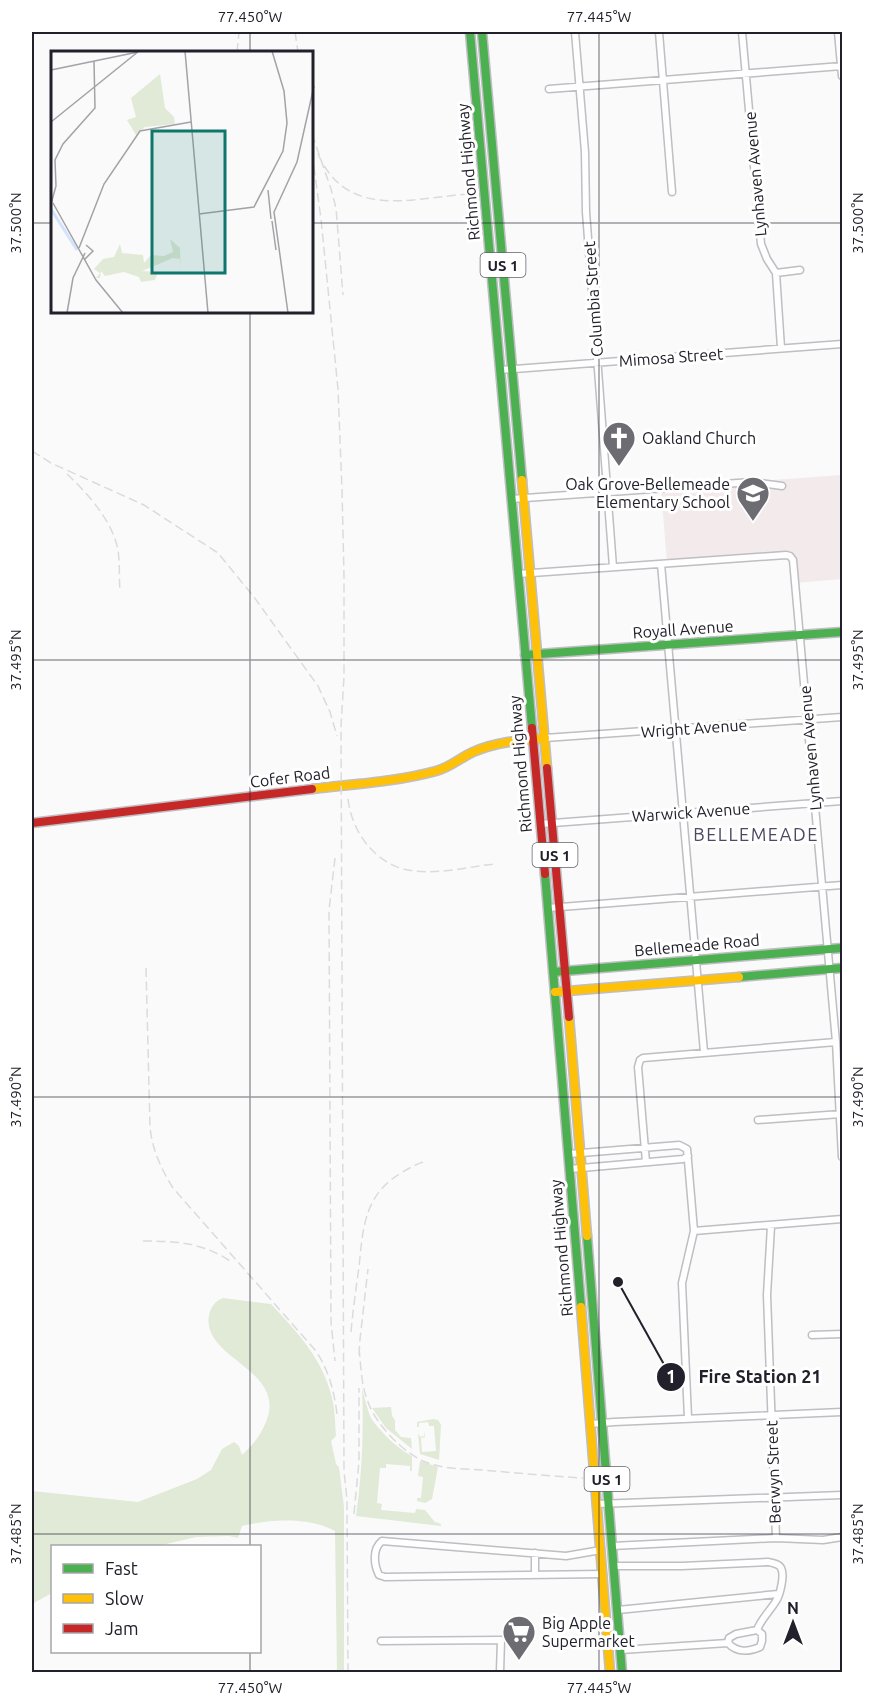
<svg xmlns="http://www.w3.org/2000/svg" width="874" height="1704" font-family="Ubuntu,sans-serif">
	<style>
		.education { fill: #f2eaeb }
		.green { fill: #e0ead6 }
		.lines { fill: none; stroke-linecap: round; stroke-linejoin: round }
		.street-casing { stroke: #bebec3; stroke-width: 9 }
		.fast-casing { stroke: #bebec3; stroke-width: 11 }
		.slow-casing { stroke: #bebec3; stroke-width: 11 }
		.jam-casing { stroke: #bebec3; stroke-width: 11 }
		.street { stroke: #fefefe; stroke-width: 6 }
		.fast { stroke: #4caf50; stroke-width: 8 }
		.slow { stroke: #ffc107; stroke-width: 8 }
		.jam { stroke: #c62828; stroke-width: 8 }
		.rail { stroke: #dbdbdb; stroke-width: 1.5; stroke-dasharray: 9 4.5; stroke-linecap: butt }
		.ticks { fill: none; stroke: #21202b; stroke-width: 1.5; stroke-opacity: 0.45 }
		.labels { text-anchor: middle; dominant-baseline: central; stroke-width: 6; stroke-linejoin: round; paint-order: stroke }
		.shield { fill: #fff; stroke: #64636b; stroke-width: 1.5 }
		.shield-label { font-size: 15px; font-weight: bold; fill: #21202b }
		.street-label { font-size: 16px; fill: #21202b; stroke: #fff }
		.poi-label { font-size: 16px; fill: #21202b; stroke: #fff; text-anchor: start }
		.neighbourhood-label { font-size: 18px; letter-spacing: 1.5px; fill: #4c4861; stroke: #fff }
		.inset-river { fill: none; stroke: #d2e4fb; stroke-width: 3 }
		.inset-road { fill: none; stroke: #a3a3a7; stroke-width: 1.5 }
		.view { fill: #0f766e; fill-opacity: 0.15; stroke: #0f766e; stroke-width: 3 }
		.inset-edge { fill: none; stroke: #21202b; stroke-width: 3 }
		.leader { fill: none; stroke: #21202b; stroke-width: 2 }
		.callout-dot { fill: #21202b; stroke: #fff; stroke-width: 2 }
		.mark-label { font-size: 18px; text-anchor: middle; font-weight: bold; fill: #fff }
		.callout-label { font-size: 18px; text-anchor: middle; font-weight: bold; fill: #21202b; stroke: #fff; stroke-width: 6; stroke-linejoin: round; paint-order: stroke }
		.neatline { fill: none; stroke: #21202b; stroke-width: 2 }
		.ticks-label { font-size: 15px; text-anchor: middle; fill: #21202b }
	</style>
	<rect width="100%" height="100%" fill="#fafafa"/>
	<!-- education -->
	<path class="education" d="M842,475V579L795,583L790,556L667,564L661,488Z"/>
	<!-- green -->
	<path class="green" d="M223,1298L271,1304C297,1332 323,1359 332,1398C335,1410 335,1423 336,1436L331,1441L336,1464L339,1467L344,1507V1672H337L335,1531C309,1517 271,1519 242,1526L238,1538L229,1536L196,1537L158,1546H52V1593L32,1604V1491L138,1502L197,1479L211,1470L222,1449L234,1442L239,1446L242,1455C253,1445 260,1436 266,1422C288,1369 201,1359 209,1315C211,1307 215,1301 223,1298Z
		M362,1389C365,1398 367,1408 370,1416C377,1429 399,1450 412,1456V1471H410V1466L386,1464V1468H380L377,1503L382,1504L381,1510L415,1513L416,1509L425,1510L435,1522L441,1524V1526L356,1516C362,1474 364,1431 362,1389Z
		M391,1407L392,1416L395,1420V1430L401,1437L411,1438L412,1449L386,1428L372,1408Z
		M433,1419L438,1420L441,1425L439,1460L420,1454L418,1433L420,1437L424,1436V1431L425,1437L421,1438L422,1452L436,1451L434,1426H429L428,1422L419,1423V1427H417V1422Z
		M420,1461L438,1467L432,1499L425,1503L417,1501V1498H421L423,1477L418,1476Z"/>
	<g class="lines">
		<defs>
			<path id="street" d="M575,32L585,152L586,212L613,567
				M659,32L672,192
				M742,32L761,244L767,259L776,273L781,348
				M838,32L842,76
				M549,89L842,66
				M776,273L800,270
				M500,370L842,344
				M511,499L752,482L782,486
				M661,564L704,1052
				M518,574L786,555L790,556L793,560L836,1042L842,1157
				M545,738L842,717
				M540,824L842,801
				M548,908L842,885
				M758,1120L841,1114
				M569,1154L679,1145L687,1149L694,1231L682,1283L688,1418
				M646,1162L638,1067L640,1060L643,1058L836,1042
				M570,1169L683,1159L688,1156
				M771,1226L767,1295L776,1538
				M694,1231L842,1219
				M812,1335L842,1334
				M591,1424L614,1422L842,1412
				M597,1504L842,1495
				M612,1546L776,1538L823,1540L842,1537
				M601,1550L566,1556L382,1541C372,1549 374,1565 379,1575L385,1577L603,1574
				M614,1566H682L768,1562C773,1563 779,1564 781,1568C785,1575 780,1595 776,1601C770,1611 761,1619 757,1630
				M535,1575V1553
				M618,1610L778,1594
				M757,1630L762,1634V1641L760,1647C748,1652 737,1653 728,1643L729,1638L736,1634Z
				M381,1641L501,1640L500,1672
				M621,1650L728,1643"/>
			<path id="fast" d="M470,32L532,728
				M482,32L522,480
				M525,655L842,632
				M545,874L581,1307
				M553,972L842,948
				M739,977L842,968
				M587,1236L622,1672"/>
			<path id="slow" d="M522,480L547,768
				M312,789C353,784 396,782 436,771C449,768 460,758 473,752C496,742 520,740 545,738
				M555,992L739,977
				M569,1017L587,1236
				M581,1307L610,1672"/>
			<path id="jam" d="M532,728L545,874
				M547,768L569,1017
				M32,823L312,789"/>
		</defs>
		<!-- street casing -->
		<use href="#street" class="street-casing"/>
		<!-- fast casing -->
		<use href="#fast" class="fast-casing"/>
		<!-- slow casing -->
		<use href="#slow" class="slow-casing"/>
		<!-- jam casing -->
		<use href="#jam" class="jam-casing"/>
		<!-- street -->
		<use href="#street" class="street"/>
		<!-- fast -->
		<use href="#fast" class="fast"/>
		<!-- slow -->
		<use href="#slow" class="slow"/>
		<!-- jam -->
		<use href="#jam" class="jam"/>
		<!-- rail -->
		<path class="rail" d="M295,32L298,52
			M237,52L239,32
			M312,134L331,189L336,208L343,295
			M312,153L321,219L338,389L342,490L344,576V677L341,726L344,1471L347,1500L348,1672
			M318,154C347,219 409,199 467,194
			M32,451L51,463L144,505L218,553L254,597L318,686L330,712L337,736
			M67,474C88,494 112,520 118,550C120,564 119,579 120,592
			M348,799C352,834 378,868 415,871C441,874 468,867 494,864
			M335,858L329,910L331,1322L335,1361
			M146,968L150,1127C152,1149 161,1169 173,1188L316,1351C329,1371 334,1391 337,1414
			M143,1241C179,1241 204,1243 233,1263
			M351,1332C353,1310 356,1288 359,1267C363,1228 364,1195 401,1173C409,1168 417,1164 426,1161
			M359,1348C361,1366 361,1385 368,1402C376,1425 405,1455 428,1463C445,1469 465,1469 483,1470C516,1473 550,1476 583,1478
			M359,1355L360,1339L368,1269
			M354,1514L359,1461V1388"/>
	</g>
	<!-- ticks -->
	<path class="ticks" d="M250,32V52M599,32V1672M32,223H52M312,223H842M250,312V1546M32,660H842M32,1097H842M32,1534H842M250,1652V1672"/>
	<!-- icons -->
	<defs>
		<symbol id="church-pin" viewBox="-11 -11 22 30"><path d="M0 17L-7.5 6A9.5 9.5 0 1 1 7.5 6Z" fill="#6d6c73" stroke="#fff"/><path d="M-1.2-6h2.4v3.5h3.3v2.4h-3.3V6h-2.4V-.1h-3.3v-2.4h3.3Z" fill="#fff"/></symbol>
		<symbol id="school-pin" viewBox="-11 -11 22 30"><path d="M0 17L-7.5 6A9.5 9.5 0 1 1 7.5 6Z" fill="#6d6c73" stroke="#fff"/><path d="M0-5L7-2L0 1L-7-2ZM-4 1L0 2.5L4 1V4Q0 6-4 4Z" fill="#fff"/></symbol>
		<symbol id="supermarket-pin" viewBox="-11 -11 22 30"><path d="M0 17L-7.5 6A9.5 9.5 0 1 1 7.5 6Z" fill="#6d6c73" stroke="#fff"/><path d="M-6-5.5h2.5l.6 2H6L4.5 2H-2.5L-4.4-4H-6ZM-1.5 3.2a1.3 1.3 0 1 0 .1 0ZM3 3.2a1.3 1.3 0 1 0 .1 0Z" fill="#fff"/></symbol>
	</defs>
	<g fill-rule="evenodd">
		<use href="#church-pin" x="600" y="419" width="38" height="52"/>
		<use href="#school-pin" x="734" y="474" width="38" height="52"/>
		<use href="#supermarket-pin" x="500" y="1613" width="38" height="52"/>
	</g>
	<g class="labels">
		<!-- shield labels -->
		<g class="shield">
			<rect x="480.5" y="253" width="45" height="24" rx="4.5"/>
			<rect x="532.5" y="843" width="45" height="24" rx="4.5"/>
			<rect x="584.5" y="1467" width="45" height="24" rx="4.5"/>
		</g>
		<g class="shield-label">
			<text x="503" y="265">US 1</text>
			<text x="555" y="855">US 1</text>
			<text x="607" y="1479">US 1</text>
		</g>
		<!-- street labels -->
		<g class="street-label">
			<text transform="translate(468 172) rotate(-95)">Richmond Highway</text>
			<text transform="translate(755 174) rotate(-95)">Lynhaven Avenue</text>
			<text transform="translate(593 299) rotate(-94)">Columbia Street</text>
			<text transform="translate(671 357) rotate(-4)">Mimosa Street</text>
			<text transform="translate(683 629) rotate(-4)">Royall Avenue</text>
			<text transform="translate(694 728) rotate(-4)">Wright Avenue</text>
			<text transform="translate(810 748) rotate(-95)">Lynhaven Avenue</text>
			<text transform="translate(520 764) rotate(-95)">Richmond Highway</text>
			<text transform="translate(290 777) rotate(-7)">Cofer Road</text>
			<text transform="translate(691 812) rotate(-4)">Warwick Avenue</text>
			<text transform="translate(697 945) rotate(-5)">Bellemeade Road</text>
			<text transform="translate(561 1248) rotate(-95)">Richmond Highway</text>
			<text transform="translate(773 1472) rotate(-92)">Berwyn Street</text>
		</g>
		<!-- poi labels -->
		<g class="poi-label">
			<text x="642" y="438">Oakland Church</text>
			<text x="730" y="484" text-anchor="end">Oak Grove-Bellemeade<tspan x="730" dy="18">Elementary School</tspan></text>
			<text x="542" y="1623">Big Apple<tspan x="542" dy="18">Supermarket</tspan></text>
		</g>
		<!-- neighbourhood labels -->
		<g class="neighbourhood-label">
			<text x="756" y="834">BELLEMEADE</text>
		</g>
	</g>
	<!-- overview -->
	<g transform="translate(51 51)">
		<rect width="262" height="262" fill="#fafafa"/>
		<path d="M109,23L114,57L123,66L124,73L94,76L85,84L76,69L85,66L80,47ZM119,188L129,197L130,223L129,208L122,207L91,220L107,221L104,229L90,231L88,226L73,221L54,225L50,220L49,227H45L49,222L43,218L52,208L63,206L69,193L71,202L92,204L93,212L100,204L113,205L122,201Z" fill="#e0ead6"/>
		<path class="inset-river" d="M0,158L26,199"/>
		<path class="inset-road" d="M134,0L157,262M0,19L87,1M0,71L88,0M217,139L220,168M2,152L45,229L72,262M0,153L5,135L4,109L12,93L44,57L43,10M148,163L203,156L232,100L236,72L233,40L221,0M221,170L225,199M28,197L53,133L89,80L140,71M34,208L42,200L35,194M16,262L22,227L34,202M237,262L223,161L246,111L263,35"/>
		<path class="view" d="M101,80H174V222H101Z"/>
		<rect width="262" height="262" class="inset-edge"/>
	</g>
	<!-- callouts -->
	<path class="leader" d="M618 1282L671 1377"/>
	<g class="callout-dot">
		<circle cx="618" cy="1282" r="6"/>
		<circle cx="671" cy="1377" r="15"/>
	</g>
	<g class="mark-label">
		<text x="671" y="1383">1</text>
	</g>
	<g class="callout-label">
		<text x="760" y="1383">Fire Station 21</text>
	</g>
	<!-- border -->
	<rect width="874" height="1704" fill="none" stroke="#ffffff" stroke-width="66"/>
	<!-- legend -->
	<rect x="51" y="1545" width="210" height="108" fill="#ffffff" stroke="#a6a6aa" stroke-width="1.5"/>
	<rect x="63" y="1564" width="30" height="9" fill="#4caf50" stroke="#a6a6aa" stroke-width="1.5"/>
	<text x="105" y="1575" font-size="18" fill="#21202b">Fast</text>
	<rect x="63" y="1594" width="30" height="9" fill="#ffc107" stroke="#a6a6aa" stroke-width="1.5"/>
	<text x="105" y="1605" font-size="18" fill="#21202b">Slow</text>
	<rect x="63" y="1624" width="30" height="9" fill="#c62828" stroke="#a6a6aa" stroke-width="1.5"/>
	<text x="105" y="1635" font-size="18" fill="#21202b">Jam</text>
	<!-- north arrow -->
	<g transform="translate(793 1623)" stroke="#ffffff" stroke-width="4.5" paint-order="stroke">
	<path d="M0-4.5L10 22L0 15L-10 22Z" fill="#21202b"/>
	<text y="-9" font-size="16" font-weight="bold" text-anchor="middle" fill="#21202b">N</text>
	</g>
	<rect x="33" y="33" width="808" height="1638" class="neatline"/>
	<g class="ticks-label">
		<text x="250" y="22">77.450°W</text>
		<text x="599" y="22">77.445°W</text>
		<text transform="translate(16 223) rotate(-90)" y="5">37.500°N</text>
		<text transform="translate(858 223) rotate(-90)" y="5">37.500°N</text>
		<text transform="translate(16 660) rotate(-90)" y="5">37.495°N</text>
		<text transform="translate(858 660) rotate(-90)" y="5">37.495°N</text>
		<text transform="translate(16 1097) rotate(-90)" y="5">37.490°N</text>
		<text transform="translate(858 1097) rotate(-90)" y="5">37.490°N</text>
		<text transform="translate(16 1534) rotate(-90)" y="5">37.485°N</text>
		<text transform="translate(858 1534) rotate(-90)" y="5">37.485°N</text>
		<text x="250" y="1693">77.450°W</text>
		<text x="599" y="1693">77.445°W</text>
	</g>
</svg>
